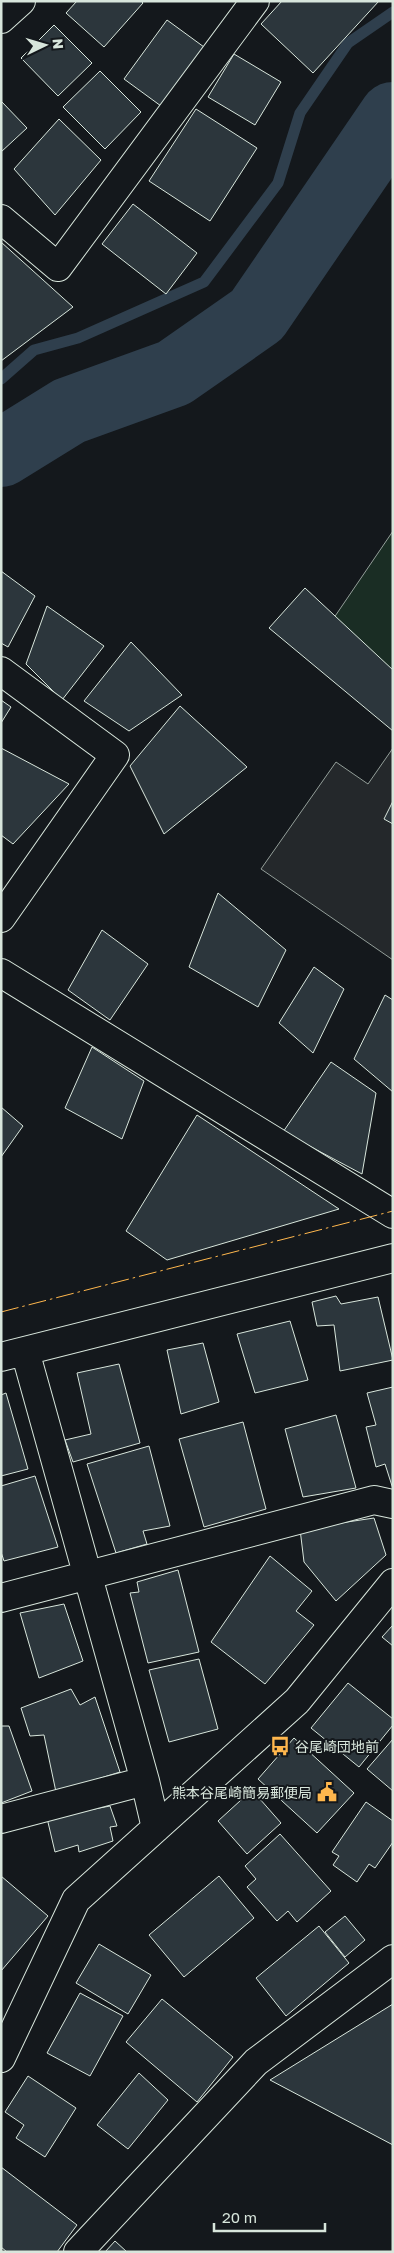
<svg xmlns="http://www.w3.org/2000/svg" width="394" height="2253" font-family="'Golos Text','Noto Sans JP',sans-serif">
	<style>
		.green { fill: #1a2d24; stroke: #939e99 }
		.parking { fill: #24282b; stroke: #939e99 }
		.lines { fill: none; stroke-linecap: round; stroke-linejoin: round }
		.stream { stroke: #2f3f4d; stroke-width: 11 }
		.river { stroke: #2f3f4d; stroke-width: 68 }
		.building { fill: #2c363c; stroke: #d8e6dc }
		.street-casing { stroke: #d8e6dc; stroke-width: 30 }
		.street { stroke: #14181c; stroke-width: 28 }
		.power { stroke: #ffb74d; stroke-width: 1; stroke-dasharray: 18 4 2.5 4; stroke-linecap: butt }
		.labels { text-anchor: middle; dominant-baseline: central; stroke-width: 4; stroke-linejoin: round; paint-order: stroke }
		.poi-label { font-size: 14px; fill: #d8e6dc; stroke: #14181c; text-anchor: start }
	</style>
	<rect width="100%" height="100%" fill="#14181c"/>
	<!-- green -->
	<path class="green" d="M393,531V722L310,653Z"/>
	<!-- parking -->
	<path class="parking" d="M393,748V960L261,869L336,762L368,784Z"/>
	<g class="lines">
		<!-- stream -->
		<path class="stream" d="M1,379L34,350L78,338L204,282L278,183L300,113L348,43L393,12"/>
		<!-- river -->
		<path class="river" d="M1,453L69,411L174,373L257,315L393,116"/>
	</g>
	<!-- building -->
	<path class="building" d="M77,1H141L143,3L104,47L66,13Z
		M282,1H379L313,73L261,24Z
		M167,20L204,47L161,106L124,79Z
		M54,25L92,63L58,96L21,58Z
		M234,54L281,82L255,125L208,97Z
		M100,71L141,112L105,149L63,107Z
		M1,101L27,128L1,152Z
		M196,109L257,148L210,221L149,181Z
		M59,119L101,160L55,215L14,169Z
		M133,204L197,253L166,294L102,244Z
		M1,242L73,307L1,361Z
		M1,571L35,596L8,647L1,643Z
		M305,588L393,670V731L269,628Z
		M47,606L104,646L62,700L26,664Z
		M131,642L182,695L129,731L84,701Z
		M1,700L11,707L1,723Z
		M180,706L247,767L164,834L130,766Z
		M1,748L69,784L13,844L1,835Z
		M393,801V824L384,819Z
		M218,893L286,950L258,1007L189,967Z
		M102,930L148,964L110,1020L68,990Z
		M314,967L344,989L313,1053L279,1023Z
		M385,995L393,1000V1092L354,1059Z
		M92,1047L144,1081L122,1139L65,1108Z
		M331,1062L376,1093L362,1174L283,1132Z
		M1,1107L23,1126L1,1157Z
		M197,1115L339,1209L167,1260L126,1231Z
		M336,1296L341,1304L378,1297L393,1360L340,1371L334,1325L317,1326L312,1302Z
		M290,1321L308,1380L255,1393L237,1334Z
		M203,1343L219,1402L181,1414L167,1350Z
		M119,1364L140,1443L73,1462L65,1440L91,1434L77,1373Z
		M393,1387V1489L385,1464L376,1467L366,1427L376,1425L367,1393Z
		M6,1393L28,1469L1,1476V1395Z
		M336,1415L356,1488L303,1497L285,1429Z
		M243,1422L266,1509L204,1527L179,1439Z
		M149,1446L170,1526L143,1531L147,1544L116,1553L87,1464Z
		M35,1476L58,1547L4,1561L1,1552V1486Z
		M374,1518L386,1555L336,1601L304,1562L300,1529Z
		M270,1556L312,1591L296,1611L314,1625L265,1684L211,1642Z
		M178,1570L199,1652L148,1663L130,1593L139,1592L137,1582Z
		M64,1604L83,1661L39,1678L20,1613Z
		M393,1625V1646L382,1637Z
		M199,1659L218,1729L169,1742L149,1670Z
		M348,1683L393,1719V1725L359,1767L311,1728Z
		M71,1689L80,1705L95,1697L120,1772L56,1792L44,1735L30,1736L21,1708Z
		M1,1726H9L32,1791L1,1803Z
		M294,1738L354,1793L317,1833L258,1779Z
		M393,1739V1791L367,1769Z
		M252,1790L281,1823L247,1854L218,1821Z
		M366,1802L393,1821V1842L375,1868L369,1864L357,1882L333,1865L339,1856L332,1852Z
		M110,1806L117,1826L110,1827L113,1841L79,1852L78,1845L55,1852L47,1818Z
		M280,1834L331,1891L297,1922L288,1911L277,1921L247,1887L256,1879L245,1866Z
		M1,1876L48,1916L1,1971Z
		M219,1876L254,1918L184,1977L149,1935Z
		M345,1916L365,1940L345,1957L325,1932Z
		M319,1926L349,1963L286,2016L256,1978Z
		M99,1944L151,1975L128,2014L76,1983Z
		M80,1993L123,2016L90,2076L47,2053Z
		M162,1999L233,2057L197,2102L126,2042Z
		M393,2004V2145L270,2080Z
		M139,2073L168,2100L128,2149L97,2125Z
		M28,2076L76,2108L45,2157L16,2138L24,2125L5,2112Z
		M1,2167L77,2225L57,2252H7L1,2247Z
		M115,2241L127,2252H105Z"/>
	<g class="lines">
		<defs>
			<path id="street" d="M1,19L21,1
				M1,219L58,267L255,1
				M1,671L115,755L1,918
				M1,973L393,1214
				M25,1351L145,1781L156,1828
				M1,1357L393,1258
				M1,1598L374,1500L393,1504
				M1,1819L145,1781
				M1,2058L76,1900L297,1701L393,1583
				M78,2252L256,2062L393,1959"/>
		</defs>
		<!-- street casing -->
		<use href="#street" class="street-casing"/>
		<!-- street -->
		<use href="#street" class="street"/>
		<!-- power -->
		<path class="power" d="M1,1312L393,1211"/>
	</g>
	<!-- icons -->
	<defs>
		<symbol id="bus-bare" viewBox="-9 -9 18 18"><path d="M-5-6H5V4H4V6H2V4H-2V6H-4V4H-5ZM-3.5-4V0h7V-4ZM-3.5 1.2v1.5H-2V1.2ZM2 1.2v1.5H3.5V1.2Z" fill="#ffb74d" stroke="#14181c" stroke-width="2.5" paint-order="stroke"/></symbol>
		<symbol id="civic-bare" viewBox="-9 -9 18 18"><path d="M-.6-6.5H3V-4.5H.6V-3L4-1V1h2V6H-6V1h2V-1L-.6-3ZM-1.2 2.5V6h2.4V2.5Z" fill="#ffb74d" stroke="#14181c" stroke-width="2.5" paint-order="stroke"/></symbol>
	</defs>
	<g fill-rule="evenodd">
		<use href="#bus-bare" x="266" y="1732" width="28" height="28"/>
		<use href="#civic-bare" x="313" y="1778" width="28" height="28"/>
	</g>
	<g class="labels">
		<!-- poi labels -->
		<g class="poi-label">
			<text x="295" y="1746">谷尾崎団地前</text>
			<text x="312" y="1792" text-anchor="end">熊本谷尾崎簡易郵便局</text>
		</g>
	</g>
	<!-- border -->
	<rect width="394" height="2253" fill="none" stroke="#d8e6dc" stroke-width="5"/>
	<!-- north arrow -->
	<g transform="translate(45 45) rotate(85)" stroke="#14181c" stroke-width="4" paint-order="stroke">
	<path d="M0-4L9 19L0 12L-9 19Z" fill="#d8e6dc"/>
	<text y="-8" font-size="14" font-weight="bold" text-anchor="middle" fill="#d8e6dc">N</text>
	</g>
	<!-- scale -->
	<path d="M214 2223v8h111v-8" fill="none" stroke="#d8e6dc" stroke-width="2.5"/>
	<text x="222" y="2223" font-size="15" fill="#d8e6dc" stroke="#14181c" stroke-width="4" paint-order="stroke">20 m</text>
</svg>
